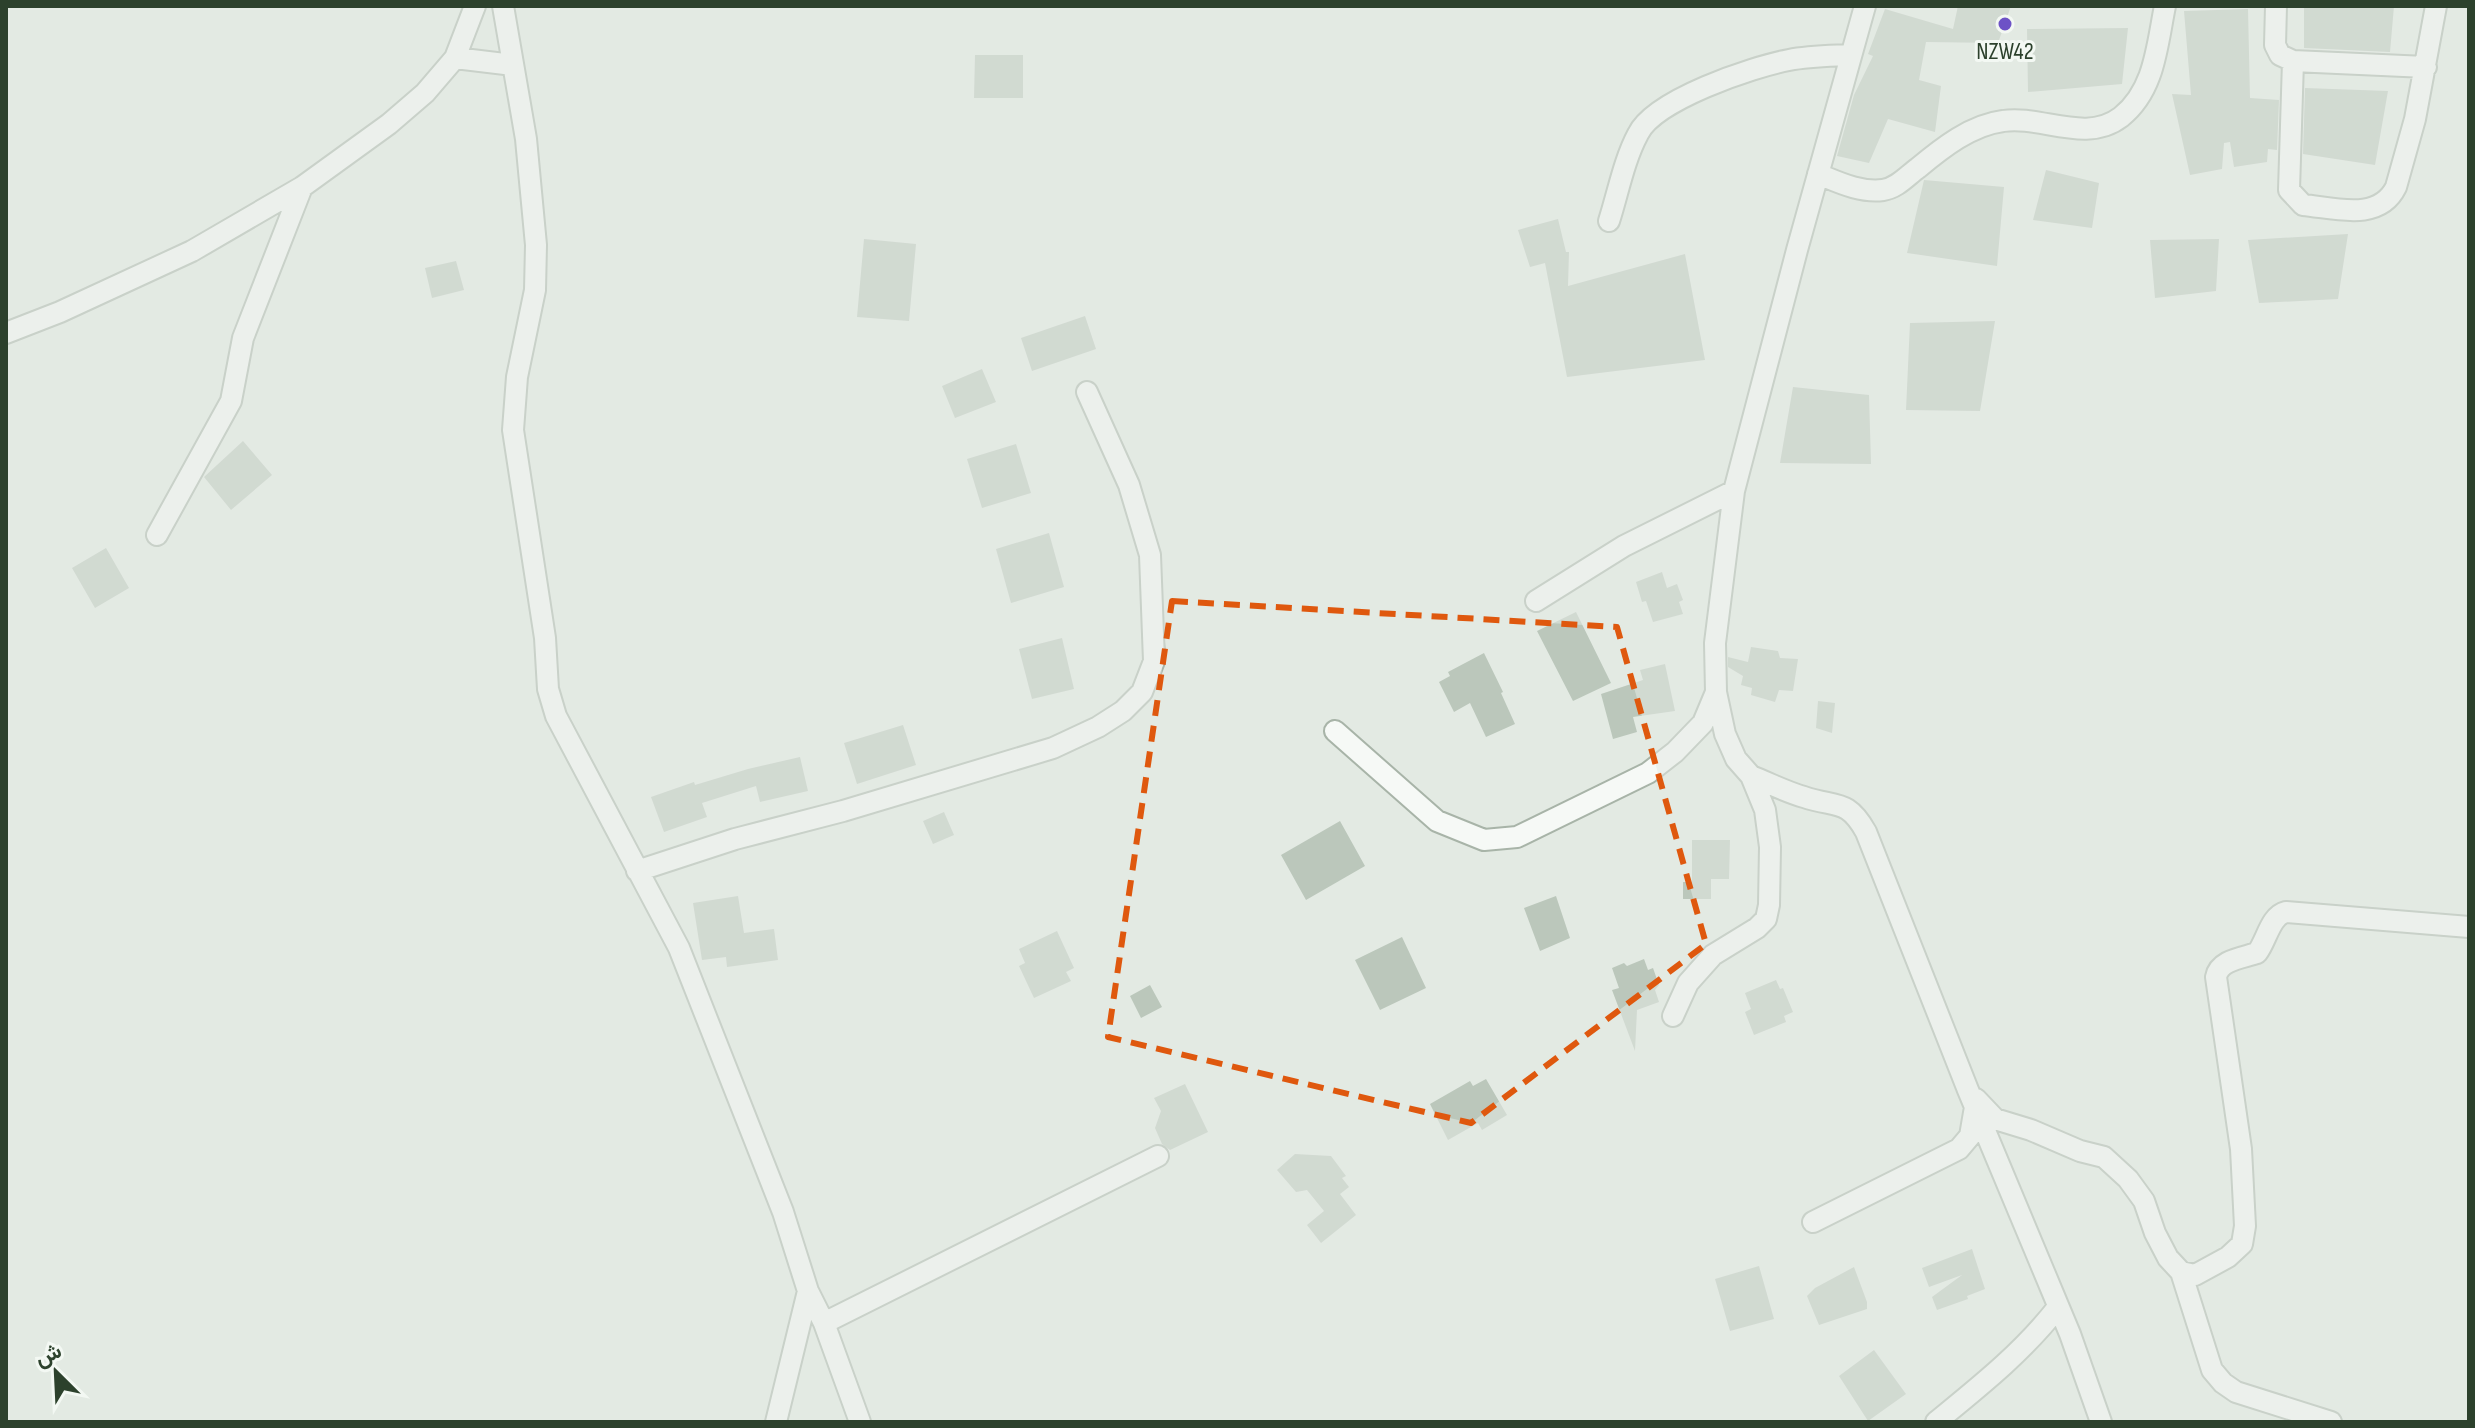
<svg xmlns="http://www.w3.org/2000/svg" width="2475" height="1428" font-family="'Sofia Sans Condensed',Vazirmatn,sans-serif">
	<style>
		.building { fill: #bbc7bb }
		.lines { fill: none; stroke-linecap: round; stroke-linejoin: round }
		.minor-casing { stroke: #a8b4a8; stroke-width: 24 }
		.minor { stroke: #f6f9f6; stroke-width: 20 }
		.marked { fill: none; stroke: #df580e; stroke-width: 6; stroke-dasharray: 16 10; stroke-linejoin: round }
		.poi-dot { fill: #6d52c6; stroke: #f3f8f3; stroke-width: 3 }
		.labels { text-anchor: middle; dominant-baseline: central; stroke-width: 6; stroke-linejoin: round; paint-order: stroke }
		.poi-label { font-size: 24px; fill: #2c412c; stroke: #f3f8f3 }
	</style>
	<rect width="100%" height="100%" fill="#e3eae3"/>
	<!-- building -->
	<path class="building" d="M1958,6H2011L1998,43L1926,42L1919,80L1941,86L1935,132L1888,119L1869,163L1837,156L1854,95L1873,56L1868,54L1885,9L1953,29Z
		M2304,6H2394L2390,52L2304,48Z
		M2248,9L2250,98L2279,100L2277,150L2268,149L2267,162L2234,167L2230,142L2224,143L2222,169L2190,175L2172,94L2191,95L2184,11Z
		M2128,28L2122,84L2028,92L2027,29Z
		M975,55H1023V98H974Z
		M2305,88L2388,91L2375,165L2303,154Z
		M2046,170L2099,183L2092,228L2033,220Z
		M1924,180L2004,187L1997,266L1907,253Z
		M1558,219L1566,252H1569L1568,286L1685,254L1705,360L1567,377L1545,263L1530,267L1518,230Z
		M2348,234L2338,299L2259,303L2248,240Z
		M864,239L916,244L909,321L857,317Z
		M2219,239L2216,291L2155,298L2150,240Z
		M456,261L464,290L432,298L425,268Z
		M1085,316L1096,349L1032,371L1021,338Z
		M1995,321L1980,411L1906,410L1910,323Z
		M982,369L996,402L955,418L942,386Z
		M1793,387L1869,395L1871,464L1780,463Z
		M243,441L272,475L231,510L204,477Z
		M1016,444L1031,493L982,508L967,459Z
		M1049,533L1064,587L1011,603L996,549Z
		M106,548L129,588L95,608L72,568Z
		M1662,572L1667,588L1677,584L1683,600L1679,602L1683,614L1653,622L1646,601L1642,602L1636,582Z
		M1576,612L1611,683L1573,701L1537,631Z
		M1062,638L1074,689L1032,699L1019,649Z
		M1751,647L1778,651L1780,658L1798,659L1793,691L1779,690L1775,702L1751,695L1752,688L1741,685L1743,676L1728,667V657L1748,662Z
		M1484,653L1503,692L1501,693L1515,724L1486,737L1470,703L1454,712L1439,682L1450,676L1448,672Z
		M1665,664L1675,711L1633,717L1637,732L1613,739L1601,694L1643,680L1640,670Z
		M1818,701L1835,703L1832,733L1816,728Z
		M903,725L916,765L857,784L844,743Z
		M800,757L808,791L760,802L756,786L702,803L707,817L664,832L651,797L694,782L695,785L748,769Z
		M944,812L954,835L933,844L923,821Z
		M1340,821L1365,866L1306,900L1281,855Z
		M1692,840H1730L1729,879H1711V899H1683V882H1692Z
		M738,896L744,933L774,929L778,960L727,967L726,957L702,960L693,903Z
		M1556,896L1570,938L1540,951L1524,908Z
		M1057,931L1074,968L1066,972L1071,981L1034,998L1019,966L1025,963L1019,949Z
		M1402,937L1426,988L1380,1010L1355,960Z
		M1644,959L1648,970L1653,968L1659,985L1655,990L1659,1002L1637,1010L1635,1051L1612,990L1619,988L1612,968L1624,963L1627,966Z
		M1776,980L1780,989L1783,988L1793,1012L1784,1016L1786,1022L1754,1035L1745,1012L1751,1009L1745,993Z
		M1150,985L1162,1007L1141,1018L1130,996Z
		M1486,1079L1507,1115L1482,1130L1478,1123L1448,1140L1430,1104L1470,1081L1473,1086Z
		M1185,1084L1208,1132L1170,1150L1162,1144L1155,1128L1161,1111L1154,1098Z
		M1295,1154L1331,1156L1346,1176L1342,1178L1349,1187L1340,1194L1356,1215L1321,1243L1307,1225L1324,1211L1307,1190L1296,1192L1277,1170Z
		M1972,1249L1985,1289L1967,1296L1968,1299L1937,1310L1932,1297L1962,1275L1929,1287L1922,1268Z
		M1759,1266L1774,1319L1730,1331L1715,1279Z
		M1854,1267L1867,1302V1309L1819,1325L1807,1296L1815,1288Z
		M1874,1350L1906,1394L1868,1421L1839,1376Z"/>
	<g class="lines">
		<defs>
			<path id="minor" d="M503,6L526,139L536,245L535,290L517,377L513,430L545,638L548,689L556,716L679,948L783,1212L808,1291L824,1323L860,1422
				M2276,6L2275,45L2280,55L2293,61L2426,67
				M455,58L513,65
				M2293,61L2289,190L2303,205C2335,208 2379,222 2396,187L2415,119L2436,6
				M1818,174C1838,182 1860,193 1883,190C1897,188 1907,176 1918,168C1942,148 1971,125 2003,121C2041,115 2086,144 2121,117C2155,90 2157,45 2165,6
				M1609,221C1618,193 1624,160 1638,134C1654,100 1752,67 1789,60C1809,56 1830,56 1850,55
				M6,333L60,312L192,251L302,187L389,124L425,93L455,58L475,6
				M157,535L231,401L243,338L302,187
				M1536,601L1624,546L1734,491
				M1335,731L1437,821L1484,840L1517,837L1648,773L1675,752L1703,723L1716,692
				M1751,776C1769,783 1786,792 1804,797C1836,808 1847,798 1866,832L1968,1090L2070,1334L2101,1422
				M637,871L735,839L843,811L1053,748L1098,727L1123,711L1142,692L1154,661L1150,555L1129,485L1087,392
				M1673,1016L1688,983L1713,955L1757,928L1766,919L1769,905L1770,847L1765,810L1751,776L1736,759L1725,734L1716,692L1715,643L1734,491L1797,250L1865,6
				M1976,1099L1995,1119L2031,1130L2080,1151L2104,1157L2128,1179L2144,1201L2155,1233L2168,1258L2181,1272L2212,1370L2223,1383L2236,1392L2331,1422
				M1813,1222L1959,1149L1970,1136L1975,1107
				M2181,1272L2195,1275L2228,1257L2242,1244L2245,1226L2241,1149L2216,977C2219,960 2242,958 2257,953C2267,940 2270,916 2286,912L2469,927
				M824,1323L1158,1156
				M776,1422L808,1291
				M1936,1422C1980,1386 2023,1352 2058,1307"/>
		</defs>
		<!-- minor casing -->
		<use href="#minor" class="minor-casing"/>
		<!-- minor -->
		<use href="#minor" class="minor"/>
	</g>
	<!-- marked area -->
	<path d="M0 0H2475V1428H0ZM1172,601L1617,627L1706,944L1471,1123L1108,1037Z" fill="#e3eae3" fill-opacity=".55" fill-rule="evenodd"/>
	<path class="marked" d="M1172,601L1617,627L1706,944L1471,1123L1108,1037Z"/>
	<!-- markers -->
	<circle class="poi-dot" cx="2005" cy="24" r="8"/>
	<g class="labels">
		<!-- poi labels -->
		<g class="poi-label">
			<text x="2005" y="51">NZW42</text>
		</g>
	</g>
	<!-- border -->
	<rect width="2475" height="1428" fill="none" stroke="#2c412c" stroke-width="16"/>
	<!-- north arrow -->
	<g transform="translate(56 1372) rotate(336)" stroke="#f3f8f3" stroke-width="6" paint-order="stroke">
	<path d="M0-6L14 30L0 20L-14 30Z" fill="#2c412c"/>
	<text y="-12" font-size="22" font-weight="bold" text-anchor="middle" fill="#2c412c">ش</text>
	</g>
</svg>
